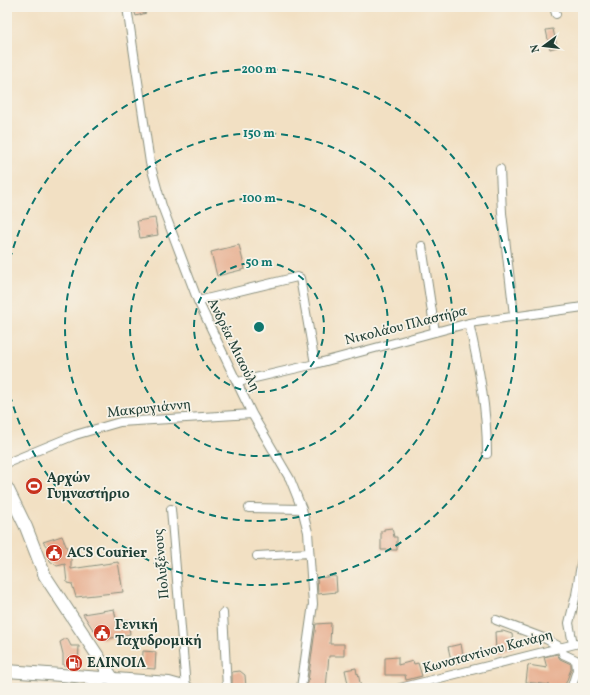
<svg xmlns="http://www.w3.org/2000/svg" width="590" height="695" font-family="Vollkorn,serif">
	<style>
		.building { fill: #e7ad8e }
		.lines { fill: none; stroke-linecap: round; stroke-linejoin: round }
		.street-casing { stroke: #888e7c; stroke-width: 10 }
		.secondary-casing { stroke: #888e7c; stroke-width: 14 }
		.street { stroke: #fff; stroke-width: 8 }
		.secondary { stroke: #fff; stroke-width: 12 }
		.ring { fill: none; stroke: #0f766e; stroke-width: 2; stroke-dasharray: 7 5 }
		.labels { text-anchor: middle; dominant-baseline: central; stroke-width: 3.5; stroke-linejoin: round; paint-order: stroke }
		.street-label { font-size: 14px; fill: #1f3d34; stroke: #f7f3e8 }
		.poi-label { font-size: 14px; font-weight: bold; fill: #1f3d34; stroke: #f7f3e8; text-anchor: start }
		.centre { fill: #0f766e; stroke: #f7f3e8; stroke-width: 2 }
		.ring-label { font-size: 12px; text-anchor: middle; font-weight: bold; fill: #0f766e; stroke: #f7f3e8; stroke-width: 3.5; stroke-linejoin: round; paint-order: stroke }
	</style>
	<rect width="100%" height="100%" fill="#f7f3e8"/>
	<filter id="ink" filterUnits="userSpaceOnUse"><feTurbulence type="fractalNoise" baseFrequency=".025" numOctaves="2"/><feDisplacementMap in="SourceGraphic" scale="8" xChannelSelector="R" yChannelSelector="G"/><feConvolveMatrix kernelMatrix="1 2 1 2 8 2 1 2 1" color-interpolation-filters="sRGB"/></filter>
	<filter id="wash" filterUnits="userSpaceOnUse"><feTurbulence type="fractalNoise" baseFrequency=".012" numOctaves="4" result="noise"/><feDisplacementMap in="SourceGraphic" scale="16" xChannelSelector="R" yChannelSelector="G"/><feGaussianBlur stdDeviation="0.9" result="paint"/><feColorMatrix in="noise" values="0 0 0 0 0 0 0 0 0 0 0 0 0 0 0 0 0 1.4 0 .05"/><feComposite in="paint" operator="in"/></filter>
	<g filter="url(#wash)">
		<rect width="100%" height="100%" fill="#f2e0c3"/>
		<g id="blocks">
			<!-- building -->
			<path class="building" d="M133,7H144L146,13L136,16Z
				M553,29L557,47L550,49L546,30Z
				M155,218L158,235L140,238L137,221Z
				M239,245L245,269L217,276L211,252Z
				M392,528L394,537H397V550H381V531H384V529Z
				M62,536L71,558V569L118,562L123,592L76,597L72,584L67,583L65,564L57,566L50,561L48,548L43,542Z
				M336,576L337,592L318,594L317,578Z
				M114,609L117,623L128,620L130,634L103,640L92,628L83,614Z
				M331,623L330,644H344V656H329L326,688H307L316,624Z
				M503,631L512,634L514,647L511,650H504L503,652H496L495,632Z
				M67,638L71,646H79L78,666L63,665V654L60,642Z
				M461,644L464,661L452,664L448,647Z
				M143,651L156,652L155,669L142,668Z
				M557,654L560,659L571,664V669L564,688H549L550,685L526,682L528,665L547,668L544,657Z
				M398,657V665L413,661L414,664L418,663L422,676L406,680L405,675H385V658Z
				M356,668L357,674L358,673L361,688H349L345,670Z
				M240,671L245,675L246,687L232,688V672Z"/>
		</g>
	</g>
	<g filter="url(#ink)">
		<use href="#blocks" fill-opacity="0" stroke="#888e7c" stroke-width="1"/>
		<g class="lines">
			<defs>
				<path id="street" d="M127,7L150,163L162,206L198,301L252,414L290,479L302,509L308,532L313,604L301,688
					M554,7L556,14
					M500,169L502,213L514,315
					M422,246L435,332
					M198,301L297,277L300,278L315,364
					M469,323C479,367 487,409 487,454
					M238,382L315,364L469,323L583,307
					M7,463L75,435L120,422L252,414
					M249,508L302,509
					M171,509L186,688
					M257,556L309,553
					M223,613L227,688
					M496,620L546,639L560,647
					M573,644L569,623L576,595L583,553
					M561,647L563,654L576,660L577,670L572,686L573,688
					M91,688L93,678
					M99,688L102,679
					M400,688L583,642"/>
				<path id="secondary" d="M7,488L26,527L45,576L113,679
					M7,671L169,683L187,688"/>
			</defs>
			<!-- street casing -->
			<use href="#street" class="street-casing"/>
			<!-- secondary casing -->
			<use href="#secondary" class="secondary-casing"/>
			<!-- street -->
			<use href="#street" class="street"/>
			<!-- secondary -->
			<use href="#secondary" class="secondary"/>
		</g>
	</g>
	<!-- distance rings -->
	<g class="ring">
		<circle cx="259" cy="327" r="65"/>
		<circle cx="259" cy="327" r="129"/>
		<circle cx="259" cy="327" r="194"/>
		<path d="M7 271A258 258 0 1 1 7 383"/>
	</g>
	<!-- icons -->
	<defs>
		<symbol id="stadium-disc" viewBox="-11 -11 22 22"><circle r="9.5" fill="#c8321e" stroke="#f7f3e8"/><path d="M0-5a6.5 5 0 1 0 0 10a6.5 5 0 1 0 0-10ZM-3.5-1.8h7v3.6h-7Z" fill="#fff"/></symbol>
		<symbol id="civic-disc" viewBox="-11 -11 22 22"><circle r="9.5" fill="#c8321e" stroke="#f7f3e8"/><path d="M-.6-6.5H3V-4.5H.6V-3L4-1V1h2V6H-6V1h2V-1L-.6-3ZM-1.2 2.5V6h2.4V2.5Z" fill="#fff"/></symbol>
		<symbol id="fuel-disc" viewBox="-11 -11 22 22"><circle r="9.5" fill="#c8321e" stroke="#f7f3e8"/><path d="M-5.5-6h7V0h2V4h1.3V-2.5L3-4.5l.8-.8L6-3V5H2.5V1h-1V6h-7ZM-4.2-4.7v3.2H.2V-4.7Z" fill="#fff"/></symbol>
	</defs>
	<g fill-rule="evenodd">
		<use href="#stadium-disc" x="24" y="476" width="20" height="20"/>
		<use href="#civic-disc" x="44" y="543" width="20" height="20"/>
		<use href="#civic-disc" x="92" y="623" width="20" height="20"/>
		<use href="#fuel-disc" x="64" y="653" width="20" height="20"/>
	</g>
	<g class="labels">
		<!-- street labels -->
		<g class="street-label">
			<text transform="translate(406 326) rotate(-14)">Νικολάου Πλαστήρα</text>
			<text transform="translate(233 345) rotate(64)">Ανδρέα Μιαούλη</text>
			<text transform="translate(149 409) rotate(-6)">Μακρυγιάννη</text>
			<text transform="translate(162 564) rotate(-95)">Πολυξένους</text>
			<text transform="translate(488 652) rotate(-15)">Κωνσταντίνου Κανάρη</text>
		</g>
		<!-- poi labels -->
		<g class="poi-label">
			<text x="47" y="478">Αρχών<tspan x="47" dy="16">Γυμναστήριο</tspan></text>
			<text x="67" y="553">ACS Courier</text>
			<text x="115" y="625">Γενική<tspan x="115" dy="16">Ταχυδρομική</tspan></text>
			<text x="87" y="663">ΕΛΙΝΟΙΛ</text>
		</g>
	</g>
	<circle cx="259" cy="327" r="6" class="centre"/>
	<g class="ring-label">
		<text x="259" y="73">200 m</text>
		<text x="259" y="137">150 m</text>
		<text x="259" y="202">100 m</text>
		<text x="259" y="266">50 m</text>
	</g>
	<!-- margin -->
	<rect width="590" height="695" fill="none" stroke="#f7f3e8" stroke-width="24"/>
	<!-- north arrow -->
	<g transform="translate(544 46) rotate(255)" stroke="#f7f3e8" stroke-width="3" paint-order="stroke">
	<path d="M0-3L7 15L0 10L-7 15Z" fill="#1f3d34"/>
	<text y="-6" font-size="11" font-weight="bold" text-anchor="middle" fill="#1f3d34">N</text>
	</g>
</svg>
